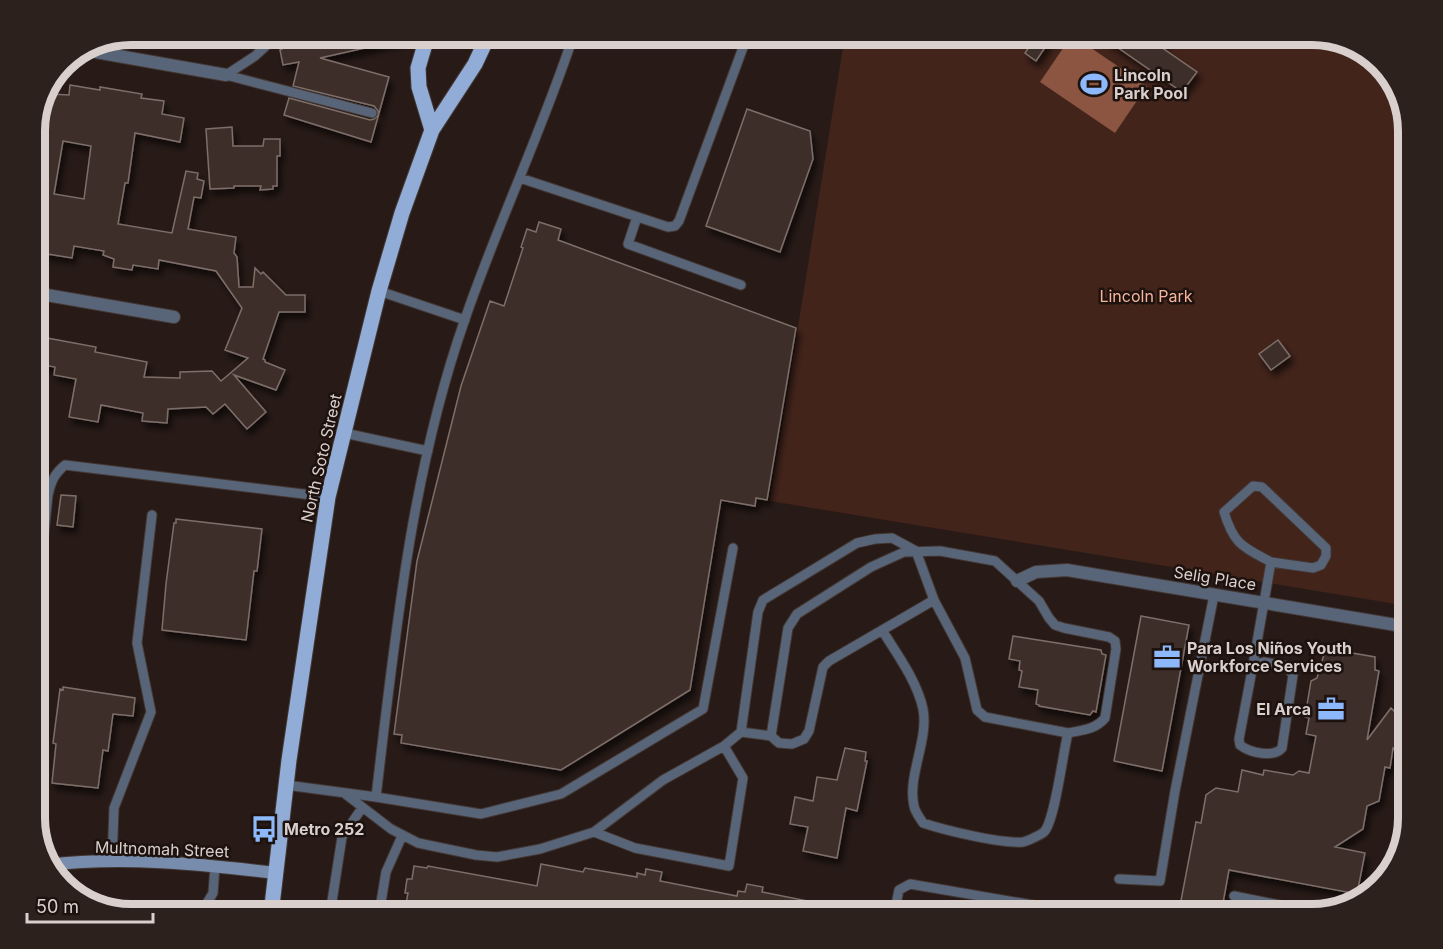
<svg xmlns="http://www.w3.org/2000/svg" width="1443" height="949" font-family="Inter,sans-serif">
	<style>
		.green { fill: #42241b }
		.water { fill: #8c5542 }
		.building { fill: #3c2f2a; stroke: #7e6e69; stroke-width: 1.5; fill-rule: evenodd; filter: url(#shadow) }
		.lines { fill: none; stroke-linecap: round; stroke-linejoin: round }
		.lane-casing { stroke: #443834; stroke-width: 11 }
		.street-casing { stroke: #443834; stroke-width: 14 }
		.secondary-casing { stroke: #443834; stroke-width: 14 }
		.primary-casing { stroke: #443834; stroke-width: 17 }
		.lane { stroke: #586579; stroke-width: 9 }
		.street { stroke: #586579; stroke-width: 12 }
		.secondary { stroke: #788dad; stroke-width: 12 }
		.primary { stroke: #91acd6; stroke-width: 15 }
		.labels { text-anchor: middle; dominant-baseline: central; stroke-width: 5; stroke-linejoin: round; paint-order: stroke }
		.poi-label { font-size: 16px; font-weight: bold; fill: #d9d0cd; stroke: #1e120e; text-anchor: start }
		.park-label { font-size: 16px; fill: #f8b39c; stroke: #1e120e }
		.street-label { font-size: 16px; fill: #d9d0cd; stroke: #1e120e }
		.rim { fill: none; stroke: #d9d0cd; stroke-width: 8 }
	</style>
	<defs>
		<filter id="shadow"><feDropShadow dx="3.5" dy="6" stdDeviation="3" flood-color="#0009"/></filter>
	</defs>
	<rect width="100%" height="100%" fill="#281b17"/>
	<!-- green -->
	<path class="green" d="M845,35H1312L1365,51L1395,82L1408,125V606L770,501Z"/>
	<!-- water -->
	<path class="water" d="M1072,35L1147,86L1115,133L1040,82Z"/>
	<!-- building -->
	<path class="building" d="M307,34H400L401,40L320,58L389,77L371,142L284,115L289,98L370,120L374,119L378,115V111L374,106L293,86L299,62L283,65L280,50L282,49V46L285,45L284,42L307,37Z
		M1038,34H1054L1036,61L1025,53Z
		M1098,34H1170L1161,47L1197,72L1182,92Z
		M70,85L100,90V87L142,94L141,98L164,101L162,114L184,118L180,142L135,133L128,183H125L118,224L172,233L186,171L198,173L197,179L204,181L201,198L194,197L188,229L236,237L234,253L237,257L239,287H253L255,268L261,274L263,272L286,295H305V312H279L263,359L265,360V362L285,370L276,390L234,375L266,412L247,429L225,404L213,414L206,407L168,409L167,423L142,421L143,413L101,405L98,422L69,417L76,379L54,375L55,367L37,364L38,360L35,359L36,336L96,347L95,352L147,362L144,377L180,378V372L212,371L221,381L248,358L225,350L242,308L216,271L159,260L158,269L133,265L132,270L113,267L114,259L103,255L104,251L74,246L72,258L35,252V125L49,94L69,95ZM63,141L91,146L84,199L54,194Z
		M747,109L810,131L813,159L780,252L706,226Z
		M232,127L233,146H263L264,139H280V156H277V186H273V189L260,190L261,186H234V188L210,189L206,129Z
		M539,222L561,229L558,240L796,328L767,500L756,498L755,506L721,500L690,690L561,770L401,743L402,735L394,734L417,561L461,386L490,301L504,306L523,248L521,247L527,229L536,232Z
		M1278,340L1290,356L1271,370L1259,354Z
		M61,495L76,496L73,527L57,525Z
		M176,519L262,529L257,571H254L246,640L162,630L166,584L174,523H176Z
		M1141,616L1189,625L1162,771L1114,761Z
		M1013,636L1101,650L1102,654L1106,655L1096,712L1093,711L1090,715L1039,706V705L1036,704L1038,690L1019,687L1022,671L1019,670L1020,661L1009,659Z
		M1329,649L1375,657V670L1379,671L1367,740L1391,708L1394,711L1397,707L1408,716V759L1393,748L1390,768L1385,767L1379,801L1367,806L1363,829L1335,847L1365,853L1357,894L1229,870L1221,914H1200L1179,911L1196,822L1201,823L1206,795L1216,788L1238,792L1242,770L1263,775L1264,770L1293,775L1299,771L1309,773L1316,736L1306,734L1309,718L1305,717L1311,681L1317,678L1325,651Z
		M63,687L135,698L133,716L113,714L108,751L103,750L98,788L52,783L56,744L53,743L60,689L63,690Z
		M845,748L866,752L865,761H867L857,811L846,808L837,858L803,851L808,827L790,824L795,797L813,801L817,777L837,780Z
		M541,864L583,872L585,868L637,877V873L645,875L646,869L662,872L660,881L737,896L738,891L745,892L747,884L763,887L762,892L843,908L842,914L404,915L408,893H405L407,879H412L414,866L427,868L428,866L537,886Z"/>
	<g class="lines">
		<defs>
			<path id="lane" d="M574,34C542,131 498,223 465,319C411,473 395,637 376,797L481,814L561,794L703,709L733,548
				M226,75L372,113
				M226,75L255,56L279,34
				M520,178L668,227L675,226L679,221L748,34
				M637,217L628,244L741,285
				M379,291L465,320
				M344,433L428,451
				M35,618L48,495C51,482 54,474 65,465L328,497
				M882,630C897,654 917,681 923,709C929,740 907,776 914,806C915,812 920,818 923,823C944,830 1001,844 1023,842C1028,841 1040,835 1044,832C1055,821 1063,752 1068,733L985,717L977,710L965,658L934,600
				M1253,665L1239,739L1240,745C1250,753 1274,758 1282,748L1293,675L1286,666L1264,662L1253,665L1271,562C1243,547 1234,545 1224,512L1253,486L1262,487L1326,548V556L1321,565L1313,568L1271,562
				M771,736L788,628L797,614L871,567L904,552L940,551L995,561L1039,601L1049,618L1055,625L1064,628L1109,637L1115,641L1116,649L1105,718C1095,730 1082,730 1068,733
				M286,785L376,797
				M344,793L391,829L418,843L476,855L497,857L540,849L594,832L663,780L724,746L741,732L771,736L779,743L792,744L804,739L809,731L823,667L829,661L934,600L916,551L892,538L875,539L857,543L763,600L758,612L741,732
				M594,832L635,848L729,866L743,778L724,746
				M112,862L114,808L151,712L137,643L152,515
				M1119,879L1160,881L1175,791L1214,595
				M1234,896L1319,913
				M204,914L207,903L213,893L215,866
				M330,914L342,837L362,808
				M379,914L386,872L402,836
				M894,914L899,890L910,884L1085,914"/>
			<path id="street" d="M90,51L226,75
				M35,293L174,317
				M1017,581L1036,572L1067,570L1408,627"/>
			<path id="secondary" d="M47,865C123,856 200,864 276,873"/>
			<path id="primary" d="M428,34L418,68L419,87L432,130
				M271,914L289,760L328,497L379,291L402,213L432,130L475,64L489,34"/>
		</defs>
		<!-- lane casing -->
		<use href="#lane" class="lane-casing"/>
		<!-- street casing -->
		<use href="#street" class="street-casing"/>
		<!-- secondary casing -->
		<use href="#secondary" class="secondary-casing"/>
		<!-- primary casing -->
		<use href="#primary" class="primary-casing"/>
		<!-- lane -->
		<use href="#lane" class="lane"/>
		<!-- street -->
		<use href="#street" class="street"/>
		<!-- secondary -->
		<use href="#secondary" class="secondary"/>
		<!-- primary -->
		<use href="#primary" class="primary"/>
	</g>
	<!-- icons -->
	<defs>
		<symbol id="stadium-bare" viewBox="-9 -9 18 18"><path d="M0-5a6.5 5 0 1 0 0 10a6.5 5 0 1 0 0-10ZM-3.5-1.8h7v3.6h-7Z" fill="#8db9fc" stroke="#1e120e" stroke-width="2.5" paint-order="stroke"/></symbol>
		<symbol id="office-bare" viewBox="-9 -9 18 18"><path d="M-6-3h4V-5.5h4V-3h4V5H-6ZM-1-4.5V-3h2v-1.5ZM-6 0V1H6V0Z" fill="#8db9fc" stroke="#1e120e" stroke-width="2.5" paint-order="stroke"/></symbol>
		<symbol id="bus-bare" viewBox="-9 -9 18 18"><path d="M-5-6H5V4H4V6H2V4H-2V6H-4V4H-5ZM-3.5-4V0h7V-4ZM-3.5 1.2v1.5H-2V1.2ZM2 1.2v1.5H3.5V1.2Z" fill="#8db9fc" stroke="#1e120e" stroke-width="2.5" paint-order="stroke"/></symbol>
	</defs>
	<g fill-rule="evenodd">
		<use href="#stadium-bare" x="1075" y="65" width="38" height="38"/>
		<use href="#office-bare" x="1148" y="638" width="38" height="38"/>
		<use href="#office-bare" x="1312" y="690" width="38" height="38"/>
		<use href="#bus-bare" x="245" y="810" width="38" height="38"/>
	</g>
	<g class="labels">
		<!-- poi labels -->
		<g class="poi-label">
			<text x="1114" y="75">Lincoln<tspan x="1114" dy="18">Park Pool</tspan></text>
			<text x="1187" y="648">Para Los Niños Youth<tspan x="1187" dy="18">Workforce Services</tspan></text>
			<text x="1311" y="709" text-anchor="end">El Arca</text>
			<text x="284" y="829">Metro 252</text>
		</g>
		<!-- park labels -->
		<g class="park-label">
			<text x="1146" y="296">Lincoln Park</text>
		</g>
		<!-- street labels -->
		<g class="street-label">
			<text transform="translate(321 458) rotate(-77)">North Soto Street</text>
			<text transform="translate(1215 578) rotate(9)">Selig Place</text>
			<text transform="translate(162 849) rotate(2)">Multnomah Street</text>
		</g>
	</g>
	<!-- crop -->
	<path d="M0 0H1443V949H0ZM131 45H1312A86 86 0 0 1 1398 131V818A86 86 0 0 1 1312 904H131A86 86 0 0 1 45 818V131A86 86 0 0 1 131 45Z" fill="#2d211d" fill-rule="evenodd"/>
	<path class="rim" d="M131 45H1312A86 86 0 0 1 1398 131V818A86 86 0 0 1 1312 904H131A86 86 0 0 1 45 818V131A86 86 0 0 1 131 45Z"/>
	<!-- scale -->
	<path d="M27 913v9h126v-9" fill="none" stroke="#d9d0cd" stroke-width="3"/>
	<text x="36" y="913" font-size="18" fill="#d9d0cd" stroke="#1e120e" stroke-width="4.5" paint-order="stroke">50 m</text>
</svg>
